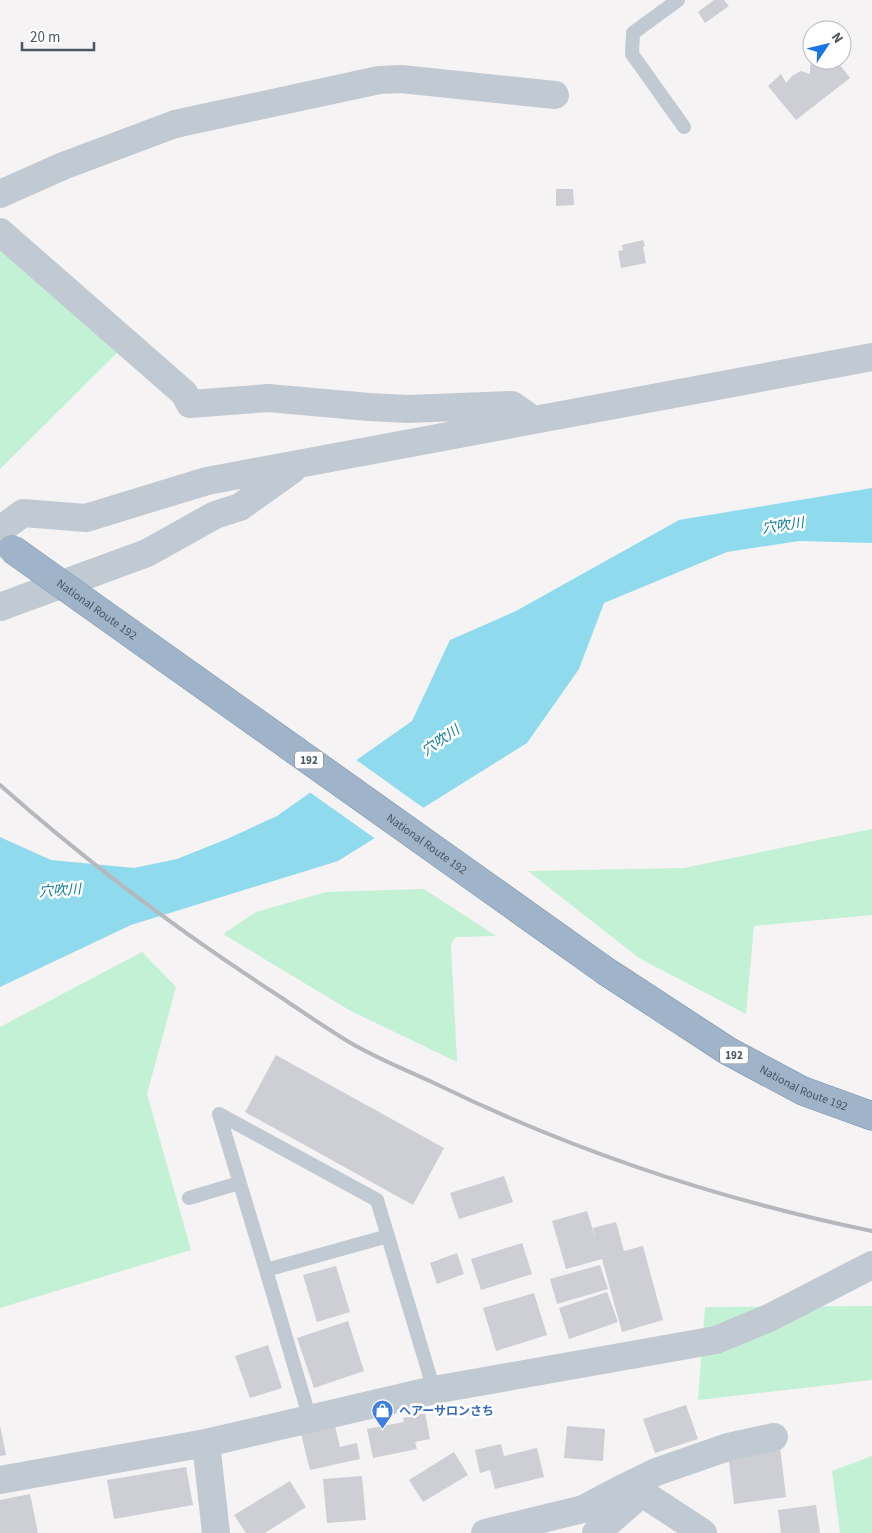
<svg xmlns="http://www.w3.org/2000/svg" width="872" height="1533" font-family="'Source Sans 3','Noto Sans JP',sans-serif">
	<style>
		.green { fill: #c3f1d5 }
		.water { fill: #90daee }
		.pier { fill: #f5f3f3 }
		.building { fill: #cdcfd5 }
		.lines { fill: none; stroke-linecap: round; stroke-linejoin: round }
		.trunk-casing { stroke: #7690ad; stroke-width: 29 }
		.service { stroke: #c1cad2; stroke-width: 14 }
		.minor { stroke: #c1cad2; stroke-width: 28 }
		.trunk { stroke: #9fb4c9; stroke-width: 28 }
		.rail { stroke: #b5b8bd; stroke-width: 4 }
		.trunk-bridge-casing { stroke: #7690ad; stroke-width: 29; stroke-linecap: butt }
		.trunk-bridge { stroke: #9fb4c9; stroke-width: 28 }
		.labels { text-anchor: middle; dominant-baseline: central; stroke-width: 5; stroke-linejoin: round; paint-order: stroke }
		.shield { fill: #fff; stroke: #808990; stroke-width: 1 }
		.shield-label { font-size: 11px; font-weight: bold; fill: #4a5661 }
		.street-label { font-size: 12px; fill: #4a5661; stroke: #fff }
		.shop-label { font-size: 12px; font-weight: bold; fill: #366cbe; stroke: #fff; text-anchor: start }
		.water-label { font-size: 14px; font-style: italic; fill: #0c7c9b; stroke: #fff }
	</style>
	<rect width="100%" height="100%" fill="#f5f3f3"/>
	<!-- green -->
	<path class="green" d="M0,246L120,350L0,469Z
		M872,829V915L754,926L746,1014L639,958L528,871L684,868Z
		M424,889L496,936L456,937L451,944L457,1062L351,1011L223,934L256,912L326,892Z
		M142,952L176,987L147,1094L191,1250L0,1308V1027Z
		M872,1306V1380L698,1400L705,1307Z
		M872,1456V1533H840L832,1471Z"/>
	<!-- water -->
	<path class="water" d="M872,488V543L799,541L727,552L604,603L579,669L527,743L338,861L131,925L0,987V837L51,860L134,868L177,859L227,839L277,816L412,721L450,640L516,611L679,520Z"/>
	<!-- pier -->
	<path class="pier" d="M355,759L425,809L377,840L308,791Z"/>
	<!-- building -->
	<path class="building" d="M714,0H724L729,6L705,23L698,12Z
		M814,60H836L850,78L796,120L768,86L781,74L786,83L792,76L801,71L810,74V66Z
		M556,189H573L574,205L556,206Z
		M643,240L645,246L643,247L646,263L621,268L618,251L623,250L622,245Z
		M276,1055L444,1148L413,1205L245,1112Z
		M504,1176L513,1202L459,1219L450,1193Z
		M587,1211L596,1240L593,1228L616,1222L624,1251L643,1246L663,1320L622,1332L602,1259L566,1269L552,1221Z
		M522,1243L532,1274L481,1290L471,1259Z
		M457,1253L464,1274L437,1284L430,1263Z
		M600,1265L608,1289L557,1304L550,1279Z
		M336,1266L350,1312L317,1322L303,1275Z
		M607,1292L618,1322L569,1339L559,1308Z
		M534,1293L547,1335L496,1351L483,1308Z
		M348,1321L364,1371L314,1388L297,1338Z
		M268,1345L282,1388L250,1398L235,1356Z
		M686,1405L698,1439L655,1453L643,1419Z
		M425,1413L430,1439L415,1442L417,1449L373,1458L367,1429L404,1422L403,1418Z
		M0,1425L6,1455L0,1456Z
		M335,1426L340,1447L357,1443L360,1459L310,1470L301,1434Z
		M567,1426L605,1429L603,1461L564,1458Z
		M501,1444L504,1456L537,1448L544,1477L495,1489L490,1470L480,1473L475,1450Z
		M780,1447L786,1497L734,1504L728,1453Z
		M454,1452L468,1475L423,1502L409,1480Z
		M186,1467L193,1505L114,1519L107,1480Z
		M362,1476L366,1520L327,1523L323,1479Z
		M290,1481L306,1507L265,1533H246L234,1515Z
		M30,1494L38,1533H0V1500Z
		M816,1505L820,1533H781L778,1510Z"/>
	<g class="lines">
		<defs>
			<g id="trunk">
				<path id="s1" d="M607,972L728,1051L803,1091L872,1116"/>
			</g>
		</defs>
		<!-- trunk casing -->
		<use href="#trunk" class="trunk-casing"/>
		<!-- service -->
		<path class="service" d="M678,0L633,33L632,54L684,127
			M189,1198L239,1183
			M388,1236L266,1270L219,1114L377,1200L434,1390
			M266,1270L310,1419"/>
		<!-- minor -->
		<path class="minor" d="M0,194L63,166L175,124L379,80L401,79L555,95
			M0,232L184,393L190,404L268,398L369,407L408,409L512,405L533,420
			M0,530L23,513L86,518L207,481L872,357
			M0,607L147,553L215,515L240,507L293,469
			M206,1443L216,1533
			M0,1480L206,1443L434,1390L716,1340L769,1318L872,1265
			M617,1491L656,1472L728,1447L774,1437
			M485,1533L583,1509L617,1491L642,1493L703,1533
			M596,1533L642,1493"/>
		<!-- trunk -->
		<use href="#trunk" class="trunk"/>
		<!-- rail -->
		<path class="rail" d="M0,785C88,863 183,934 282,998C304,1013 326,1028 349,1042C376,1058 406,1070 434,1083C573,1151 721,1200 872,1231"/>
		<defs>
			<g id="trunk-bridge">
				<path id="s2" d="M12,549L607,972"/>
			</g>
		</defs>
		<!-- trunk-bridge casing -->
		<use href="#trunk-bridge" class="trunk-bridge-casing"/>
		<!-- trunk-bridge -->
		<use href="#trunk-bridge" class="trunk-bridge"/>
	</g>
	<!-- icons -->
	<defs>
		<symbol id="shop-pin" viewBox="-11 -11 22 30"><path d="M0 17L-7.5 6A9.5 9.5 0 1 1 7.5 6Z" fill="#3f7fe0" stroke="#fff"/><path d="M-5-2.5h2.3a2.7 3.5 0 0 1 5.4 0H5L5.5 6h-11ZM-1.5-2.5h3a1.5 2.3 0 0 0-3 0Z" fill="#fff"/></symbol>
	</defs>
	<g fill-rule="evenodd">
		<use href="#shop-pin" x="370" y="1398" width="25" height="34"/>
	</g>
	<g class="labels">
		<!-- shield labels -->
		<g class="shield">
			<rect x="295" y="751.5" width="28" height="17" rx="4"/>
			<rect x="720" y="1046.5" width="28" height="17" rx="4"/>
		</g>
		<g class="shield-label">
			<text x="309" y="760">192</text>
			<text x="734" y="1055">192</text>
		</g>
		<!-- street labels -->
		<g class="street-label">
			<text stroke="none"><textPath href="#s2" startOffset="104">National Route 192</textPath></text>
			<text stroke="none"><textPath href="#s2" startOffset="509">National Route 192</textPath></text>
			<text stroke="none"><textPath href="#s1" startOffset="229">National Route 192</textPath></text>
		</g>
		<!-- shop labels -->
		<g class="shop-label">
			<text x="399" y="1411">ヘアーサロンさち</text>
		</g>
		<!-- water labels -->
		<g class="water-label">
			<text transform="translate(783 526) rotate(-8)">穴吹川</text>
			<text transform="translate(441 741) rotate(-35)">穴吹川</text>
			<text transform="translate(60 891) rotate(-4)">穴吹川</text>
		</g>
	</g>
	<!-- north arrow -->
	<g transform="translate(827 45) rotate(55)"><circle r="24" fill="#ffffff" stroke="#b7bbc0"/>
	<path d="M0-4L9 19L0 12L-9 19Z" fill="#1a73e8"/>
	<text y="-8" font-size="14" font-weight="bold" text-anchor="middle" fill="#4a5661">N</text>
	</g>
	<!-- scale -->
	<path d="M22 42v8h72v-8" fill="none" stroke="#4a5661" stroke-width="2.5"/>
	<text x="30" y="42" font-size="15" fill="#4a5661" stroke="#ffffff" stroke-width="4" paint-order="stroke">20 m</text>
</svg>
